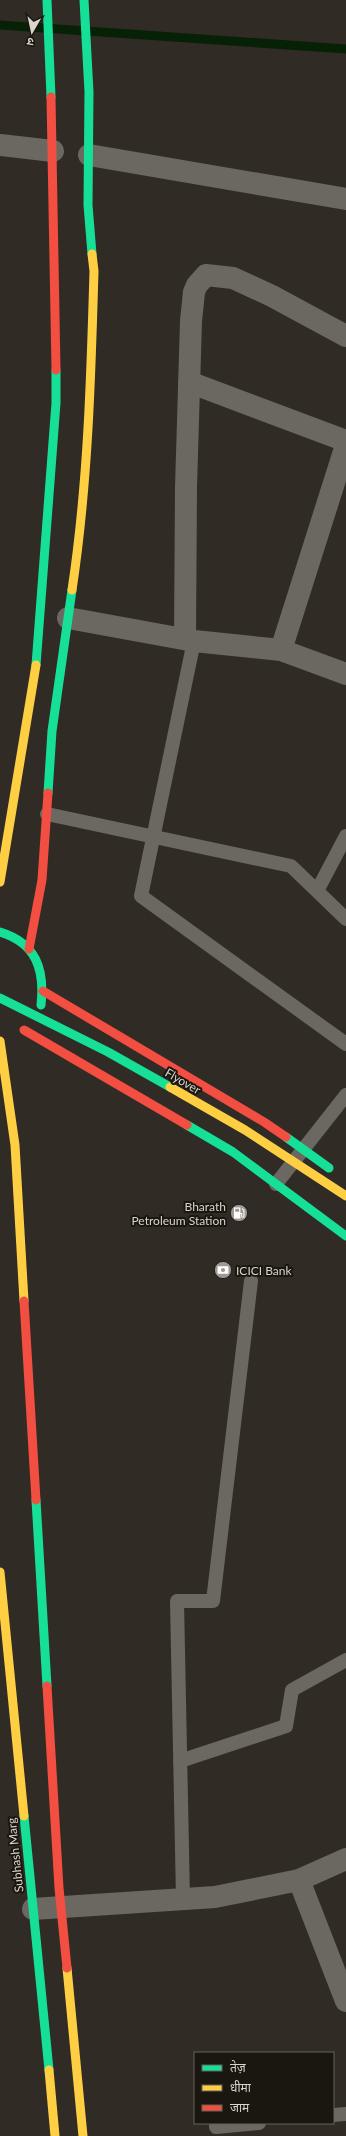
<svg xmlns="http://www.w3.org/2000/svg" width="346" height="2136" font-family="Lato,'Noto Sans Devanagari',sans-serif">
	<style>
		.lines { fill: none; stroke-linecap: round; stroke-linejoin: round }
		.stream { stroke: #072106; stroke-width: 9 }
		.lane { stroke: #6b6761; stroke-width: 14 }
		.street { stroke: #6b6761; stroke-width: 22 }
		.fast { stroke: #16e098; stroke-width: 9 }
		.slow { stroke: #ffcf43; stroke-width: 9 }
		.jam { stroke: #f24e42; stroke-width: 9 }
		.labels { text-anchor: middle; dominant-baseline: central; stroke-width: 4; stroke-linejoin: round; paint-order: stroke }
		.street-label { font-size: 12px; fill: #dad4cc; stroke: #1a1610 }
		.poi-label { font-size: 12px; fill: #dad4cc; stroke: #1a1610; text-anchor: end }
	</style>
	<rect width="100%" height="100%" fill="#302c25"/>
	<g class="lines">
		<!-- stream -->
		<path class="stream" d="M0,25L346,49"/>
		<!-- lane -->
		<path class="lane" d="M194,641L141,896L346,1044
			M47,814L291,866L346,919
			M317,891L346,836
			M276,1184L346,1095
			M180,1761L286,1726L292,1690L346,1660
			M183,1899L177,1601H213L251,1281
			M333,2115L346,2114
			M216,2127L259,2123"/>
		<!-- street -->
		<path class="street" d="M0,145L53,151
			M89,155L346,199
			M189,382L346,441
			M68,618L194,641L281,650L346,674
			M185,639L186,487L191,321L194,292L197,285L206,275L233,278L272,296L346,336
			M281,650L346,445
			M299,1880L346,2001
			M33,1909L215,1897L299,1880L346,1859"/>
		<!-- fast -->
		<path class="fast" d="M47,0L51,97
			M84,0L89,92L88,205L92,254
			M36,665L56,403V370
			M48,793L52,731L72,590
			M0,932C36,943 45,969 41,1005
			M0,998L108,1052L170,1087
			M187,1125L233,1152L346,1236
			M286,1137L329,1168
			M36,1500L47,1686
			M24,1816L49,2070"/>
		<!-- slow -->
		<path class="slow" d="M72,590C88,484 91,377 94,271L92,254
			M0,882L36,665
			M0,1041L15,1145L24,1301
			M170,1087L245,1130L346,1196
			M0,1572L24,1816
			M67,1968L83,2136
			M49,2070L55,2136"/>
		<!-- jam -->
		<path class="jam" d="M51,97L56,370
			M29,949L42,880L48,793
			M43,991L264,1122L286,1137
			M24,1030L187,1125
			M24,1301L36,1500
			M47,1686L59,1888L67,1968"/>
	</g>
	<!-- icons -->
	<defs>
		<symbol id="fuel-disc" viewBox="-11 -11 22 22"><circle r="9.5" fill="#9e9992" stroke="#1a1610"/><path d="M-5.5-6h7V0h2V4h1.3V-2.5L3-4.5l.8-.8L6-3V5H2.5V1h-1V6h-7ZM-4.2-4.7v3.2H.2V-4.7Z" fill="#fff"/></symbol>
		<symbol id="bank-disc" viewBox="-11 -11 22 22"><circle r="9.5" fill="#9e9992" stroke="#1a1610"/><path d="M-6-4H6V4H-6ZM0-2.3a2.3 2.3 0 1 0 0 4.6a2.3 2.3 0 1 0 0-4.6Z" fill="#fff"/></symbol>
	</defs>
	<g fill-rule="evenodd">
		<use href="#fuel-disc" x="229" y="1203" width="20" height="20"/>
		<use href="#bank-disc" x="213" y="1260" width="20" height="20"/>
	</g>
	<g class="labels">
		<!-- street labels -->
		<g class="street-label">
			<text transform="translate(183 1081) rotate(30)">Flyover</text>
			<text transform="translate(15 1855) rotate(-96)">Subhash Marg</text>
		</g>
		<!-- poi labels -->
		<g class="poi-label">
			<text x="226" y="1206">Bharath<tspan x="226" dy="14">Petroleum Station</tspan></text>
			<text x="236" y="1270" text-anchor="start">ICICI Bank</text>
		</g>
	</g>
	<!-- legend -->
	<rect x="194" y="2052" width="140" height="72" fill="#1a1610" stroke="#67625b"/>
	<rect x="202" y="2065" width="20" height="6" fill="#16e098" stroke="#67625b"/>
	<text x="230" y="2072" font-size="12" fill="#dad4cc">तेज़</text>
	<rect x="202" y="2085" width="20" height="6" fill="#ffcf43" stroke="#67625b"/>
	<text x="230" y="2092" font-size="12" fill="#dad4cc">धीमा</text>
	<rect x="202" y="2105" width="20" height="6" fill="#f24e42" stroke="#67625b"/>
	<text x="230" y="2112" font-size="12" fill="#dad4cc">जाम</text>
	<!-- north arrow -->
	<g transform="translate(32 32) rotate(189)" stroke="#1a1610" stroke-width="3" paint-order="stroke">
	<path d="M0-3L7 15L0 10L-7 15Z" fill="#dad4cc"/>
	<text y="-6" font-size="11" font-weight="bold" text-anchor="middle" fill="#dad4cc">उ</text>
	</g>
</svg>
